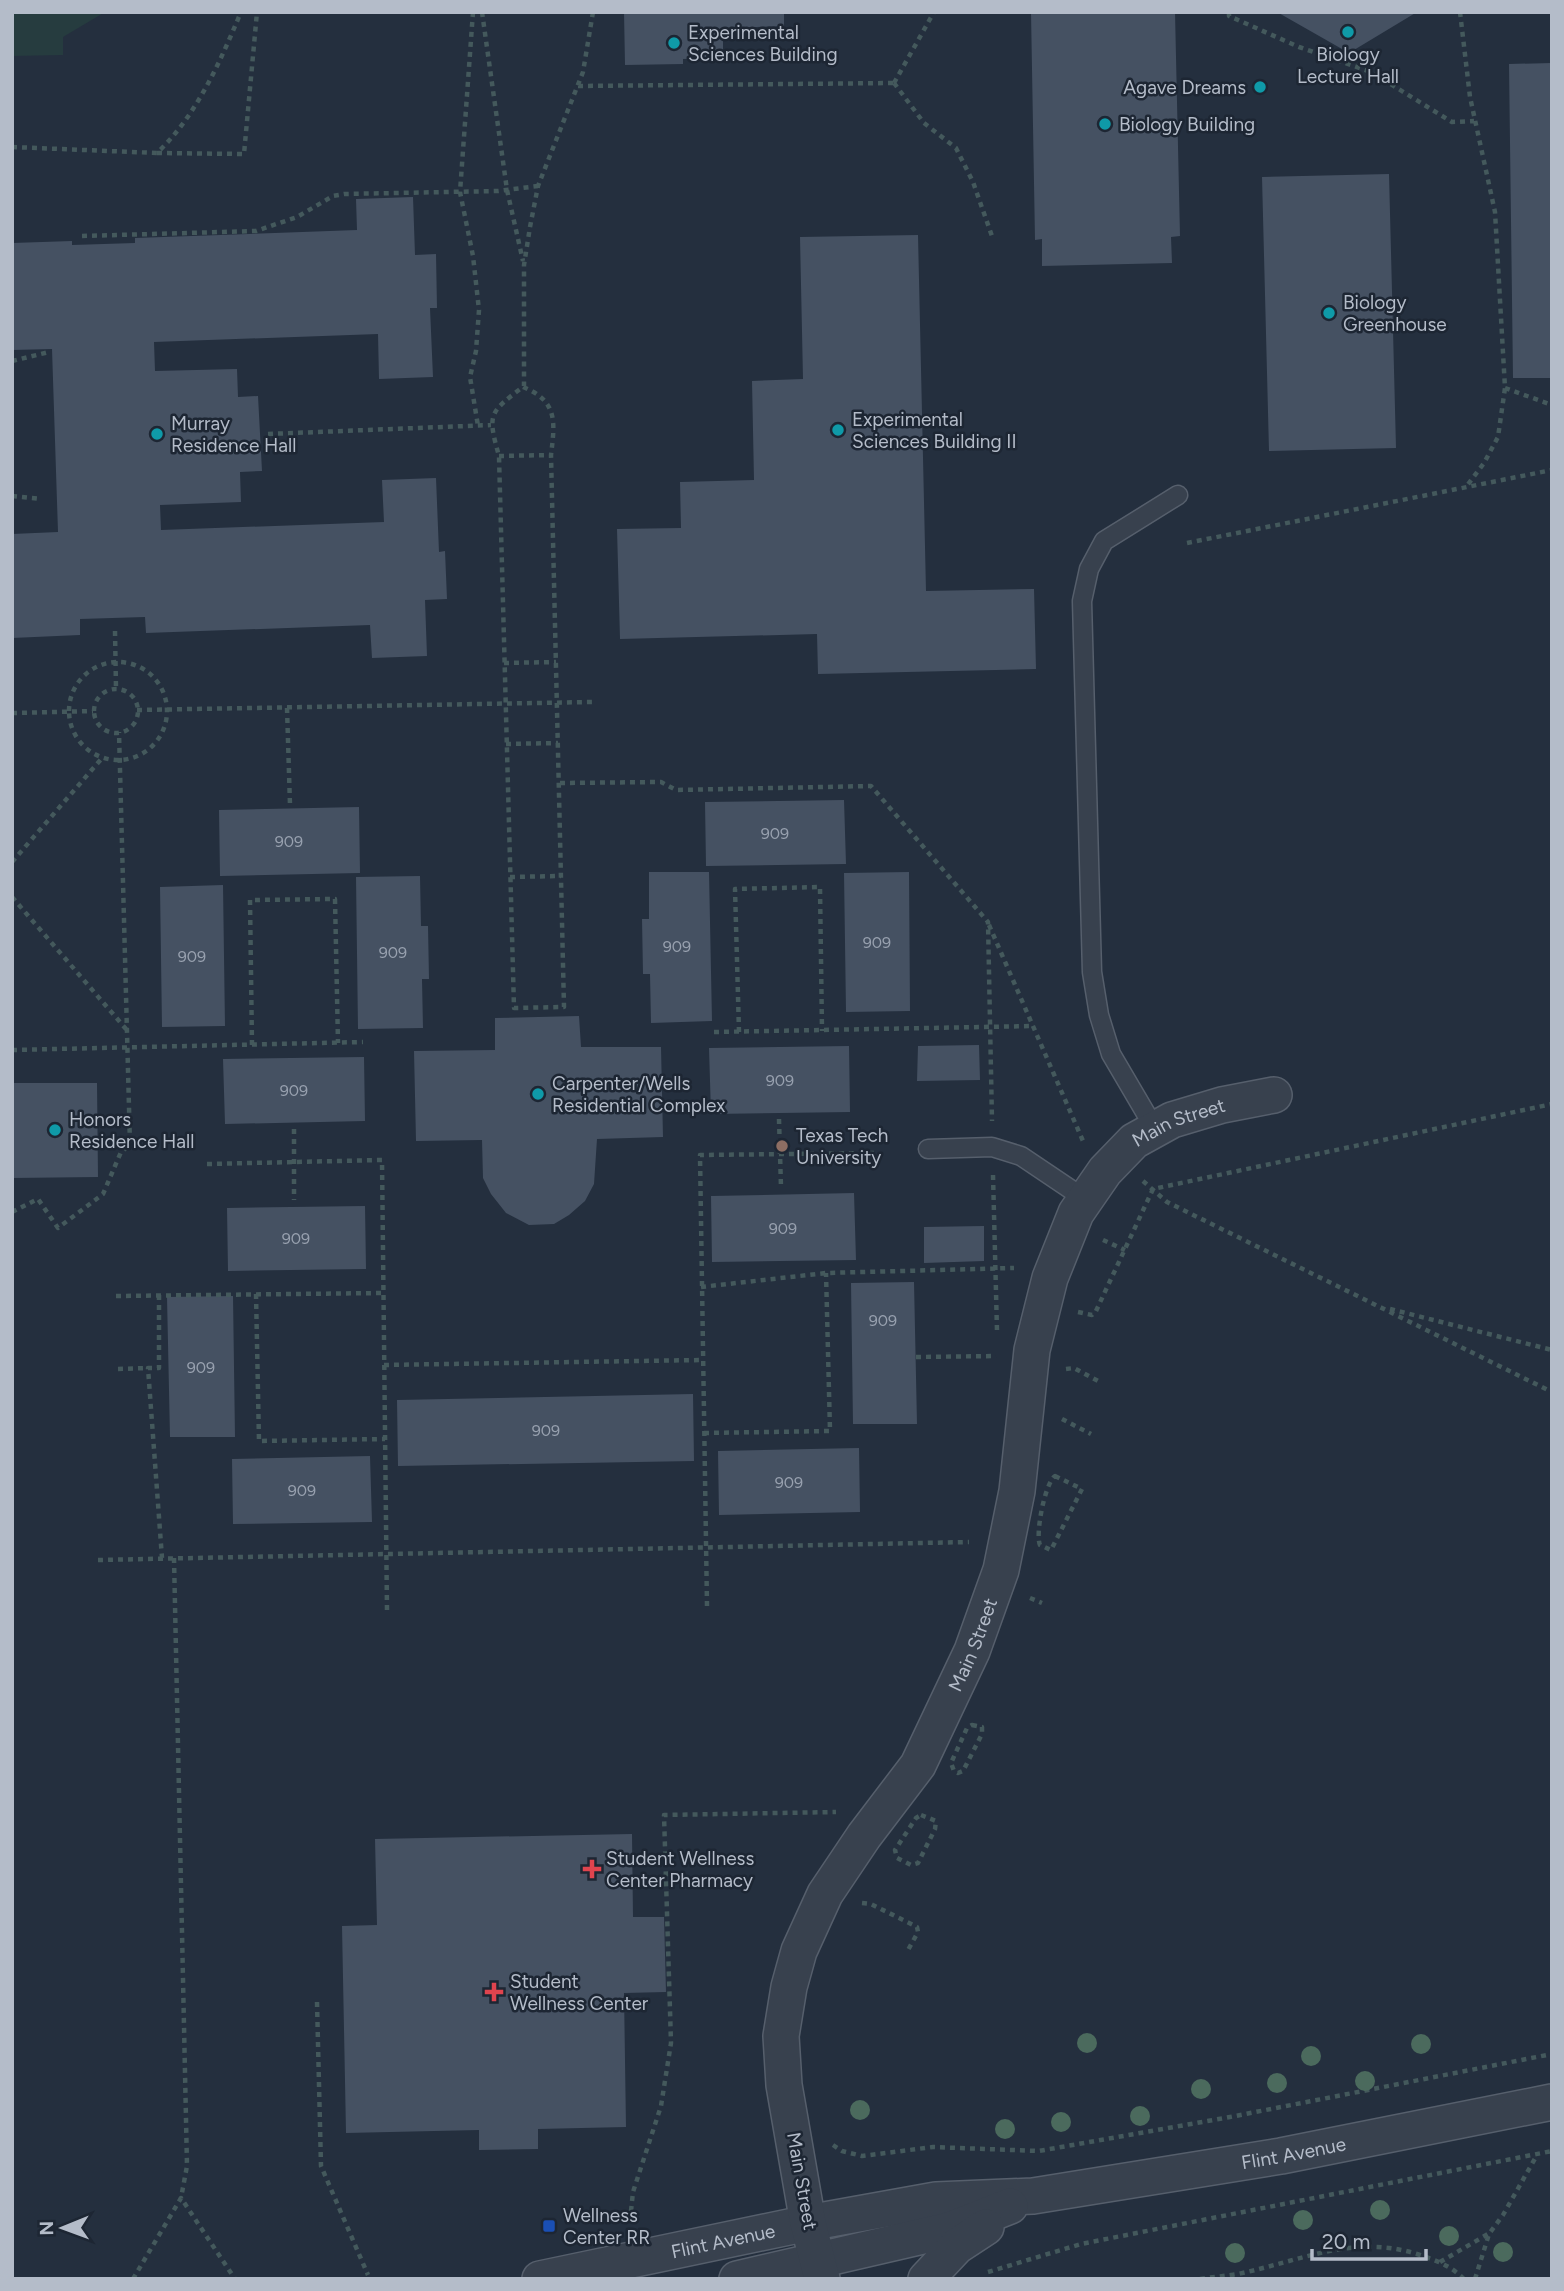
<svg xmlns="http://www.w3.org/2000/svg" width="1564" height="2291" font-family="Figtree,sans-serif">
	<style>
		.green { fill: #263c3f }
		.building { fill: #455162 }
		.lines { fill: none; stroke-linecap: round; stroke-linejoin: round }
		.service-casing { stroke: #565f6c; stroke-width: 21 }
		.minor-casing { stroke: #565f6c; stroke-width: 38 }
		.path { stroke: #44595c; stroke-width: 4.5; stroke-dasharray: 5 5; stroke-linecap: butt }
		.service { stroke: #38414e; stroke-width: 18 }
		.minor { stroke: #38414e; stroke-width: 35 }
		.tree { fill: #4b6a5d }
		.culture-dot { fill: #0f9aa8; stroke: #1d2633; stroke-width: 2.5 }
		.education-dot { fill: #8d6e63; stroke: #1d2633; stroke-width: 2.5 }
		.health-dot { fill: #e0444e; stroke: #1d2633; stroke-width: 2.5 }
		.transit-dot { fill: #1a4fb4; stroke: #1d2633; stroke-width: 2.5 }
		.labels { text-anchor: middle; dominant-baseline: central; stroke-width: 5; stroke-linejoin: round; paint-order: stroke }
		.number-label { font-size: 16px; fill: #98a1af }
		.poi-label { font-size: 19px; fill: #b4bcc9; stroke: #1d2633; text-anchor: start }
		.street-label { font-size: 19px; fill: #b4bcc9; stroke: #1d2633 }
	</style>
	<rect width="100%" height="100%" fill="#242f3e"/>
	<!-- green -->
	<path class="green" d="M12,12H105L63,37V55L12,56Z"/>
	<!-- building -->
	<path class="building" d="M624,12H784V26L723,28V58L683,59V64L625,65Z
		M1031,12H1175L1180,236L1171,237L1172,263L1042,266V239L1035,240Z
		M1277,12H1417L1349,53Z
		M1552,63V378H1513L1509,64Z
		M1389,174L1396,448L1269,451L1262,177Z
		M413,197L415,255L436,254L437,308H430L433,377L379,379L378,334L154,342L155,371L237,369L238,397L258,396L262,471L240,472L241,502L160,505L161,530L384,522L382,480L436,478L439,552L445,551L447,599L425,600L427,656L372,658L370,625L146,633L145,617L80,619V635L12,638V534L58,532L52,349L12,350V243L72,241V245L135,243V238L357,230L356,199Z
		M918,235L926,591L1034,589L1036,669L818,674L817,634L620,639L617,529L681,528L680,482L754,480L752,381L803,379L800,237Z
		M844,800L846,864L706,866L705,802Z
		M359,807L360,873L220,876L219,810Z
		M649,872H709L712,1021L651,1023L650,974H643L642,919H649Z
		M909,872L910,1011L846,1012L844,873Z
		M420,876L421,926H428L429,979H422L423,1028L358,1029L356,877Z
		M223,885L225,1026L162,1027L160,887Z
		M579,1016L581,1047H661L663,1137L597,1139L594,1184L585,1201L569,1215L554,1224L529,1225L506,1213L491,1194L483,1178L482,1140L416,1141L414,1051L495,1050V1018Z
		M979,1045L980,1080L917,1081L918,1046Z
		M849,1046L850,1112L711,1114L709,1048Z
		M364,1057L365,1121L225,1124L223,1059Z
		M12,1083H97L98,1177L12,1178Z
		M854,1193L856,1260L712,1262L711,1196Z
		M365,1206L366,1269L228,1271L227,1208Z
		M984,1226V1261L924,1263V1227Z
		M914,1282L917,1424H853L851,1283Z
		M233,1296L235,1437H170L167,1297Z
		M693,1394L694,1461L398,1466L397,1400Z
		M859,1448L860,1512L719,1515L718,1451Z
		M370,1456L372,1522L233,1524L232,1459Z
		M632,1834L633,1917H664L666,1992L624,1993L626,2127L538,2129V2149L479,2150V2130L346,2133L342,1926L377,1925L375,1839Z"/>
	<g class="lines">
		<defs>
			<path id="service" d="M1155,1129L1111,1054L1099,1015L1092,972L1082,601L1089,569L1104,541L1178,495
				M928,1149L992,1147L1021,1156L1085,1199"/>
			<g id="minor">
				<path id="s1" d="M540,2279L808,2223L936,2200L1033,2196L1281,2156L1552,2102"/>
				<path d="M737,2279L949,2230L1010,2206"/>
				<path id="s2" d="M822,2279L808,2223L784,2085L781,2036L789,1987L799,1951L825,1894L864,1836L918,1765L972,1651L1001,1570L1017,1491L1032,1350L1050,1278L1076,1213L1105,1171L1134,1141L1172,1120L1222,1105L1274,1095"/>
				<path d="M926,2279L957,2246L986,2227"/>
			</g>
		</defs>
		<!-- service casing -->
		<use href="#service" class="service-casing"/>
		<!-- minor casing -->
		<use href="#minor" class="minor-casing"/>
		<!-- path -->
		<path class="path" d="M473,12L460,192L473,256L479,310L476,351L470,377L478,426
			M482,12L507,190L523,261
			M1229,12V16L1299,47L1371,72L1452,122L1474,121
			M1460,12L1470,97L1495,212L1505,388L1498,437L1484,463L1466,487
			M894,83L924,123L956,148L973,182L993,239
			M894,83L934,12
			M578,86L894,83
			M12,147L157,153C197,115 220,62 241,12
			M157,153L244,154L257,12
			M82,236L256,231L297,217L333,196L344,194L498,191L538,186
			M12,361L49,352
			M523,387C558,401 555,422 551,455L564,1007L514,1008L499,456C487,413 489,413 524,386V265L530,227L538,186L583,72L593,12
			M1505,388L1552,405
			M268,434L491,425
			M499,456L551,455
			M12,496L41,499
			M1187,543L1552,470
			M115,631L116,689
			M69 711a49 49 0 1 1 98 0a49 49 0 1 1-98 0Z
			M504,663L556,662
			M94 711a22 22 0 1 1 44 0a22 22 0 1 1-44 0Z
			M287,708L290,805
			M137,710L593,702
			M12,713L93,711
			M506,744L558,743
			M560,783L661,782L676,790L871,786L988,922L992,1121
			M12,862L103,757
			M510,877L561,876
			M12,897L126,1029
			M989,925L1083,1141
			M714,1032L1034,1026
			M739,1032L735,889L820,887L822,1031
			M252,1045L250,900L335,899L338,1043
			M12,1050L363,1042
			M779,1119L781,1187
			M294,1129V1200
			M207,1164L382,1160L387,1611
			M993,1175L997,1331
			M1143,1181L1167,1202L1552,1392
			M12,1212L38,1199L58,1228L103,1194L121,1152L130,1145L119,732
			M1103,1240L1125,1250
			M701,1287L826,1273L1014,1268
			M256,1294L259,1441L385,1439
			M159,1295V1368H148L162,1558
			M116,1296L383,1293
			M1390,1309L1552,1350
			M1078,1312L1092,1315L1096,1311L1153,1189L1552,1104
			M916,1357L996,1356
			M384,1365L702,1360
			M118,1369L148,1368
			M1066,1369L1074,1368L1100,1382
			M1062,1419L1091,1434
			M704,1433L830,1431L826,1273
			M1055,1476L1082,1489L1051,1550L1040,1545C1035,1534 1045,1483 1055,1476Z
			M174,1558L187,2166L181,2198
			M98,1560L969,1542
			M1030,1598L1042,1603
			M707,1606L700,1155L875,1153
			M972,1725L982,1727V1734L963,1771L958,1773L954,1771L951,1763L967,1728Z
			M921,1815L936,1821L935,1829L918,1863L911,1865L897,1858L895,1850L916,1818Z
			M862,1903L871,1904L917,1927L918,1932L908,1950
			M317,2002L321,2166L368,2275
			M833,2145L842,2151L862,2156L933,2147L1039,2151L1230,2117L1552,2054
			M631,2211L633,2192L661,2106L671,2043L664,1815L836,1812
			M1440,2262L1488,2234
			M988,2272L1081,2244L1552,2151
			M133,2279L181,2198L235,2279
			M1200,2279C1213,2277 1225,2276 1238,2274C1300,2261 1353,2234 1417,2254C1435,2260 1450,2265 1464,2279
			M1475,2279L1489,2234L1503,2215L1537,2155"/>
		<!-- service -->
		<use href="#service" class="service"/>
		<!-- minor -->
		<use href="#minor" class="minor"/>
	</g>
	<!-- trees -->
	<g class="tree">
		<circle cx="1087" cy="2043" r="10"/>
		<circle cx="1421" cy="2044" r="10"/>
		<circle cx="1311" cy="2056" r="10"/>
		<circle cx="1365" cy="2081" r="10"/>
		<circle cx="1277" cy="2083" r="10"/>
		<circle cx="1201" cy="2089" r="10"/>
		<circle cx="860" cy="2110" r="10"/>
		<circle cx="1140" cy="2116" r="10"/>
		<circle cx="1061" cy="2122" r="10"/>
		<circle cx="1005" cy="2129" r="10"/>
		<circle cx="1380" cy="2210" r="10"/>
		<circle cx="1303" cy="2220" r="10"/>
		<circle cx="1449" cy="2236" r="10"/>
		<circle cx="1503" cy="2252" r="10"/>
		<circle cx="1235" cy="2253" r="10"/>
	</g>
	<!-- markers -->
	<g class="culture-dot">
		<circle cx="1348" cy="32" r="7"/>
		<circle cx="674" cy="43" r="7"/>
		<circle cx="1260" cy="87" r="7"/>
		<circle cx="1105" cy="124" r="7"/>
		<circle cx="1329" cy="313" r="7"/>
		<circle cx="838" cy="430" r="7"/>
		<circle cx="157" cy="434" r="7"/>
		<circle cx="538" cy="1094" r="7"/>
		<circle cx="55" cy="1130" r="7"/>
	</g>
	<circle class="education-dot" cx="782" cy="1146" r="7"/>
	<g class="health-dot">
		<path d="M588.5 1858.5h7v7h7v7h-7v7h-7v-7h-7v-7h7z"/>
		<path d="M490.5 1981.5h7v7h7v7h-7v7h-7v-7h-7v-7h7z"/>
	</g>
	<rect class="transit-dot" x="542" y="2219" width="14" height="14" rx="3.5"/>
	<g class="labels">
		<!-- number labels -->
		<g class="number-label">
			<text x="775" y="833">909</text>
			<text x="289" y="841">909</text>
			<text x="877" y="942">909</text>
			<text x="677" y="946">909</text>
			<text x="393" y="952">909</text>
			<text x="192" y="956">909</text>
			<text x="780" y="1080">909</text>
			<text x="294" y="1090">909</text>
			<text x="783" y="1228">909</text>
			<text x="296" y="1238">909</text>
			<text x="883" y="1320">909</text>
			<text x="201" y="1367">909</text>
			<text x="546" y="1430">909</text>
			<text x="789" y="1482">909</text>
			<text x="302" y="1490">909</text>
		</g>
		<!-- poi labels -->
		<g class="poi-label">
			<text x="688" y="32">Experimental<tspan x="688" dy="22">Sciences Building</tspan></text>
			<text x="1348" y="54" text-anchor="middle">Biology<tspan x="1348" dy="22">Lecture Hall</tspan></text>
			<text x="1246" y="87" text-anchor="end">Agave Dreams</text>
			<text x="1119" y="124">Biology Building</text>
			<text x="1343" y="302">Biology<tspan x="1343" dy="22">Greenhouse</tspan></text>
			<text x="852" y="419">Experimental<tspan x="852" dy="22">Sciences Building II</tspan></text>
			<text x="171" y="423">Murray<tspan x="171" dy="22">Residence Hall</tspan></text>
			<text x="552" y="1083">Carpenter/Wells<tspan x="552" dy="22">Residential Complex</tspan></text>
			<text x="69" y="1119">Honors<tspan x="69" dy="22">Residence Hall</tspan></text>
			<text x="796" y="1135">Texas Tech<tspan x="796" dy="22">University</tspan></text>
			<text x="606" y="1858">Student Wellness<tspan x="606" dy="22">Center Pharmacy</tspan></text>
			<text x="510" y="1981">Student<tspan x="510" dy="22">Wellness Center</tspan></text>
			<text x="563" y="2215">Wellness<tspan x="563" dy="22">Center RR</tspan></text>
		</g>
		<!-- street labels -->
		<g class="street-label">
			<text stroke="none"><textPath href="#s2" startOffset="1276">Main Street</textPath></text>
			<text stroke="none"><textPath href="#s2" startOffset="688">Main Street</textPath></text>
			<text stroke="none"><textPath href="#s1" startOffset="765">Flint Avenue</textPath></text>
			<text transform="translate(802 2181) rotate(80)">Main Street</text>
			<text stroke="none"><textPath href="#s1" startOffset="187">Flint Avenue</textPath></text>
		</g>
	</g>
	<!-- border -->
	<rect width="1564" height="2291" fill="none" stroke="#b4bcc9" stroke-width="28"/>
	<!-- north arrow -->
	<g transform="translate(63 2228) rotate(269)" stroke="#1d2633" stroke-width="5" paint-order="stroke">
	<path d="M0-5L12 26L0 18L-12 26Z" fill="#b4bcc9"/>
	<text y="-10" font-size="19" font-weight="bold" text-anchor="middle" fill="#b4bcc9">N</text>
	</g>
	<!-- scale -->
	<path d="M1312 2249v10h114v-10" fill="none" stroke="#b4bcc9" stroke-width="3.5"/>
	<text x="1322" y="2249" font-size="21" fill="#b4bcc9" stroke="#1d2633" stroke-width="5" paint-order="stroke">20 m</text>
</svg>
